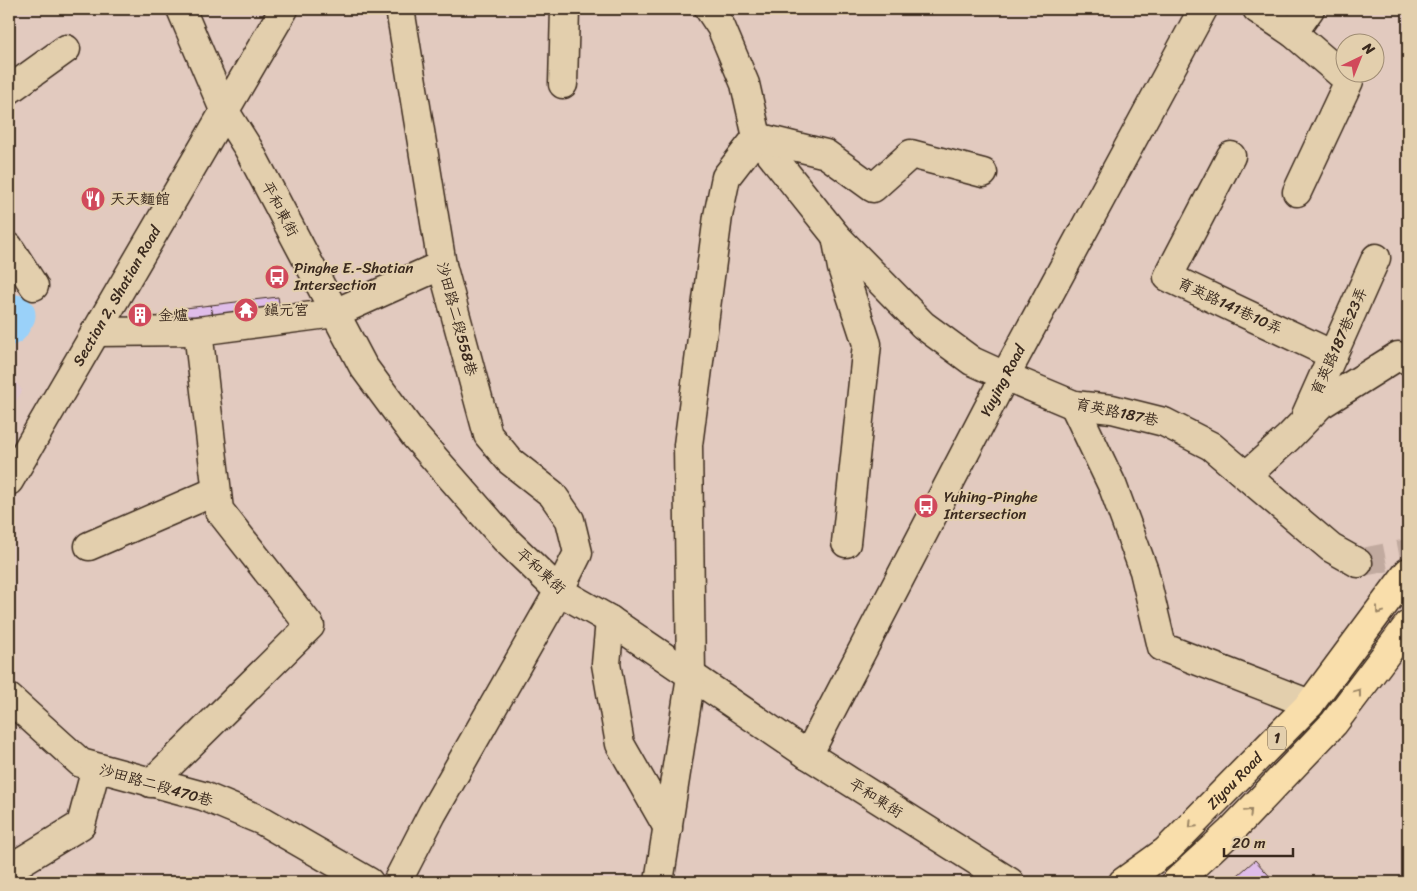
<svg xmlns="http://www.w3.org/2000/svg" width="1417" height="891" font-family="Sriracha,'LXGW WenKai TC',sans-serif">
	<style>
		.built { fill: #e1c6cc }
		.lines { fill: none; stroke-linecap: round; stroke-linejoin: round }
		.canal { stroke: #9ad1f9; stroke-width: 24 }
		.river { stroke: #9ad1f9; stroke-width: 41 }
		.building { fill: #dfbde9; stroke: #3b2a1e }
		.minor-tunnel { stroke: #c1aa9f; stroke-width: 28; stroke-dasharray: 28 14; stroke-linecap: butt }
		.minor-casing { stroke: #3b2a1e; stroke-width: 31 }
		.major-casing { stroke: #3b2a1e; stroke-width: 31 }
		.minor { stroke: #e3cfad; stroke-width: 28 }
		.major { stroke: #f9deab; stroke-width: 28 }
		.oneway { stroke: #9a8464 }
		.labels { text-anchor: middle; dominant-baseline: central; stroke-width: 4; stroke-linejoin: round; paint-order: stroke }
		.shield { fill: #e3cfad; stroke: #6d5c49; stroke-width: 1 }
		.shield-label { font-size: 14px; font-weight: bold; fill: #3b2a1e }
		.poi-label { font-size: 15px; fill: #3b2a1e; stroke: #e3cfad; text-anchor: start }
		.street-label { font-size: 15px; fill: #3b2a1e; stroke: #e3cfad }
	</style>
	<rect width="100%" height="100%" fill="#e2cabf"/>
	<filter id="ink" filterUnits="userSpaceOnUse"><feTurbulence type="fractalNoise" baseFrequency=".02" numOctaves="2"/><feDisplacementMap in="SourceGraphic" scale="10" xChannelSelector="R" yChannelSelector="G"/><feConvolveMatrix kernelMatrix="1 2 1 2 8 2 1 2 1" color-interpolation-filters="sRGB"/></filter>
	<g filter="url(#ink)">
		<!-- built -->
		<path class="built" d="M9,371L22,391L9,413Z"/>
		<g class="lines">
			<!-- canal -->
			<path class="canal" d="M9,304L15,315"/>
			<!-- river -->
			<path class="river" d="M9,325L15,315"/>
		</g>
		<!-- building -->
		<path class="building" d="M278,297L281,315L214,324L211,305Z
			M211,305L214,324L179,328L177,309Z
			M138,306L144,307L149,311V320L132,319V310Z
			M1255,860L1275,882H1230Z"/>
		<g class="lines">
			<!-- minor-tunnel -->
			<path class="minor-tunnel" d="M1358,563L1408,553"/>
			<defs>
				<g id="minor">
					<path d="M181,9L224,110L248,148L363,366L414,435L505,539L559,591L610,620L808,755L1010,882"/>
					<path d="M709,9L721,27L745,84L757,137L836,236L923,325L972,361L1005,376L1074,405L1112,409L1164,422L1211,446L1331,548L1358,563"/>
					<path d="M1257,9L1293,33L1349,81L1297,192"/>
					<path d="M1293,33L1310,9"/>
					<path d="M563,84L565,9"/>
					<path d="M9,90L66,49"/>
					<path d="M757,137L826,154L873,188L911,154L983,173"/>
					<path d="M1231,156L1168,277L1333,355"/>
					<path d="M836,236L842,268L867,344L846,543"/>
					<path d="M9,247L34,286"/>
					<path d="M95,332L198,331L335,313L442,265"/>
					<path d="M1074,405L1113,487L1144,571L1162,647L1310,704"/>
					<path d="M1306,415L1376,258"/>
					<path d="M1247,475L1288,438L1320,405L1398,356L1408,360"/>
					<path id="s1" d="M9,481L284,9"/>
					<path d="M89,546L216,491"/>
					<path d="M610,620L606,664L620,744L668,828"/>
					<path d="M9,698L81,763L203,796L263,821L369,882"/>
					<path id="s2" d="M808,755L1005,376L1203,9"/>
					<path d="M151,783L310,626L219,510L198,331"/>
					<path d="M9,869L81,825L96,768"/>
					<path d="M397,882L432,814L559,591L578,553L570,520L552,494L510,461L488,435L442,265L400,9"/>
					<path d="M659,882L691,676L688,445L718,216L726,177L757,137"/>
				</g>
				<g id="major">
					<path id="s3" d="M1123,882L1166,851L1310,704L1408,572"/>
					<path d="M1176,882L1231,831L1334,723L1408,625"/>
				</g>
			</defs>
			<!-- minor casing -->
			<use href="#minor" class="minor-casing"/>
			<!-- major casing -->
			<use href="#major" class="major-casing"/>
			<!-- minor -->
			<use href="#minor" class="minor"/>
			<!-- major -->
			<use href="#major" class="major"/>
		</g>
		<!-- one-way arrows -->
		<defs><path id="oneway-chevron" d="M-2-3.5L2.5 0L-2 3.5" fill="none" stroke-width="1.6" stroke-linecap="round" stroke-linejoin="round" transform="scale(1.25)"/></defs>
		<g class="oneway">
			<use href="#oneway-chevron" transform="translate(1379 611) rotate(127)"/>
			<use href="#oneway-chevron" transform="translate(1358 692) rotate(-53)"/>
			<use href="#oneway-chevron" transform="translate(1249 812) rotate(-46)"/>
			<use href="#oneway-chevron" transform="translate(1192 825) rotate(134)"/>
		</g>
	</g>
	<!-- icons -->
	<defs>
		<symbol id="restaurant-disc" viewBox="-11 -11 22 22"><circle r="9.5" fill="#d1495b" stroke="#e3cfad"/><path d="M-5-6h1v4h1v-4h1v4h1v-4h1v5L-1.5 .5V6h-2V.5L-5-1ZM5-6V6H3V1.5H1.5Q1.5-4 5-6Z" fill="#fff"/></symbol>
		<symbol id="bus-disc" viewBox="-11 -11 22 22"><circle r="9.5" fill="#d1495b" stroke="#e3cfad"/><path d="M-5-6H5V4H4V6H2V4H-2V6H-4V4H-5ZM-3.5-4V0h7V-4ZM-3.5 1.2v1.5H-2V1.2ZM2 1.2v1.5H3.5V1.2Z" fill="#fff"/></symbol>
		<symbol id="temple-disc" viewBox="-11 -11 22 22"><circle r="9.5" fill="#d1495b" stroke="#e3cfad"/><path d="M0-6L5-2H3V0L6.5 2.5H4V6H1.5V3h-3V6H-4V2.5H-6.5L-3 0V-2H-5Z" fill="#fff"/></symbol>
		<symbol id="building-disc" viewBox="-11 -11 22 22"><circle r="9.5" fill="#d1495b" stroke="#e3cfad"/><path d="M-4-6H4V6H1V3H-1V6H-4ZM-2.5-4.3h1.7v1.8h-1.7ZM.8-4.3h1.7v1.8H.8ZM-2.5-1h1.7V.8h-1.7ZM.8-1h1.7V.8H.8Z" fill="#fff"/></symbol>
	</defs>
	<g fill-rule="evenodd">
		<use href="#restaurant-disc" x="79" y="185" width="28" height="28"/>
		<use href="#bus-disc" x="263" y="263" width="28" height="28"/>
		<use href="#temple-disc" x="232" y="296" width="28" height="28"/>
		<use href="#building-disc" x="126" y="301" width="28" height="28"/>
		<use href="#bus-disc" x="912" y="492" width="28" height="28"/>
	</g>
	<g class="labels">
		<!-- shield labels -->
		<rect class="shield" x="1268" y="726.5" width="18" height="23" rx="4"/>
		<g class="shield-label">
			<text x="1277" y="738">1</text>
		</g>
		<!-- poi labels -->
		<g class="poi-label">
			<text x="110" y="199">天天麵館</text>
			<text x="294" y="268">Pinghe E.-Shatian<tspan x="294" dy="17">Intersection</tspan></text>
			<text x="264" y="310">鎮元宮</text>
			<text x="158" y="315">金爐</text>
			<text x="944" y="497">Yuhing-Pinghe<tspan x="944" dy="17">Intersection</tspan></text>
		</g>
		<!-- street labels -->
		<g class="street-label">
			<text transform="translate(280 209) rotate(62)">平和東街</text>
			<text stroke="none"><textPath href="#s1" startOffset="214">Section 2, Shatian Road</textPath></text>
			<text transform="translate(1230 306) rotate(25)">育英路141巷10弄</text>
			<text transform="translate(457 319) rotate(75)">沙田路二段558巷</text>
			<text transform="translate(1339 341) rotate(-66)">育英路187巷23弄</text>
			<text stroke="none"><textPath href="#s2" startOffset="422">Yuying Road</textPath></text>
			<text transform="translate(1117 412) rotate(12)">育英路187巷</text>
			<text transform="translate(541 571) rotate(42)">平和東街</text>
			<text stroke="none"><textPath href="#s3" startOffset="151">Ziyou Road</textPath></text>
			<text transform="translate(156 785) rotate(16)">沙田路二段470巷</text>
			<text transform="translate(876 798) rotate(32)">平和東街</text>
		</g>
	</g>
	<!-- margin -->
	<rect width="1417" height="891" fill="none" stroke="#e3cfad" stroke-width="30"/>
	<rect x="15" y="15" width="1387" height="861" fill="none" stroke="#3b2a1e" stroke-width="2" filter="url(#ink)"/>
	<!-- north arrow -->
	<g transform="translate(1360 58) rotate(43)"><circle r="24" fill="#e3cfad" stroke="#a08d74"/>
	<path d="M0-4L9 19L0 12L-9 19Z" fill="#d1495b"/>
	<text y="-8" font-size="14" font-weight="bold" text-anchor="middle" fill="#3b2a1e">N</text>
	</g>
	<!-- scale -->
	<path d="M1224 848v8h69v-8" fill="none" stroke="#3b2a1e" stroke-width="2.5"/>
	<text x="1232" y="848" font-size="15" fill="#3b2a1e" stroke="#e3cfad" stroke-width="4" paint-order="stroke">20 m</text>
</svg>
